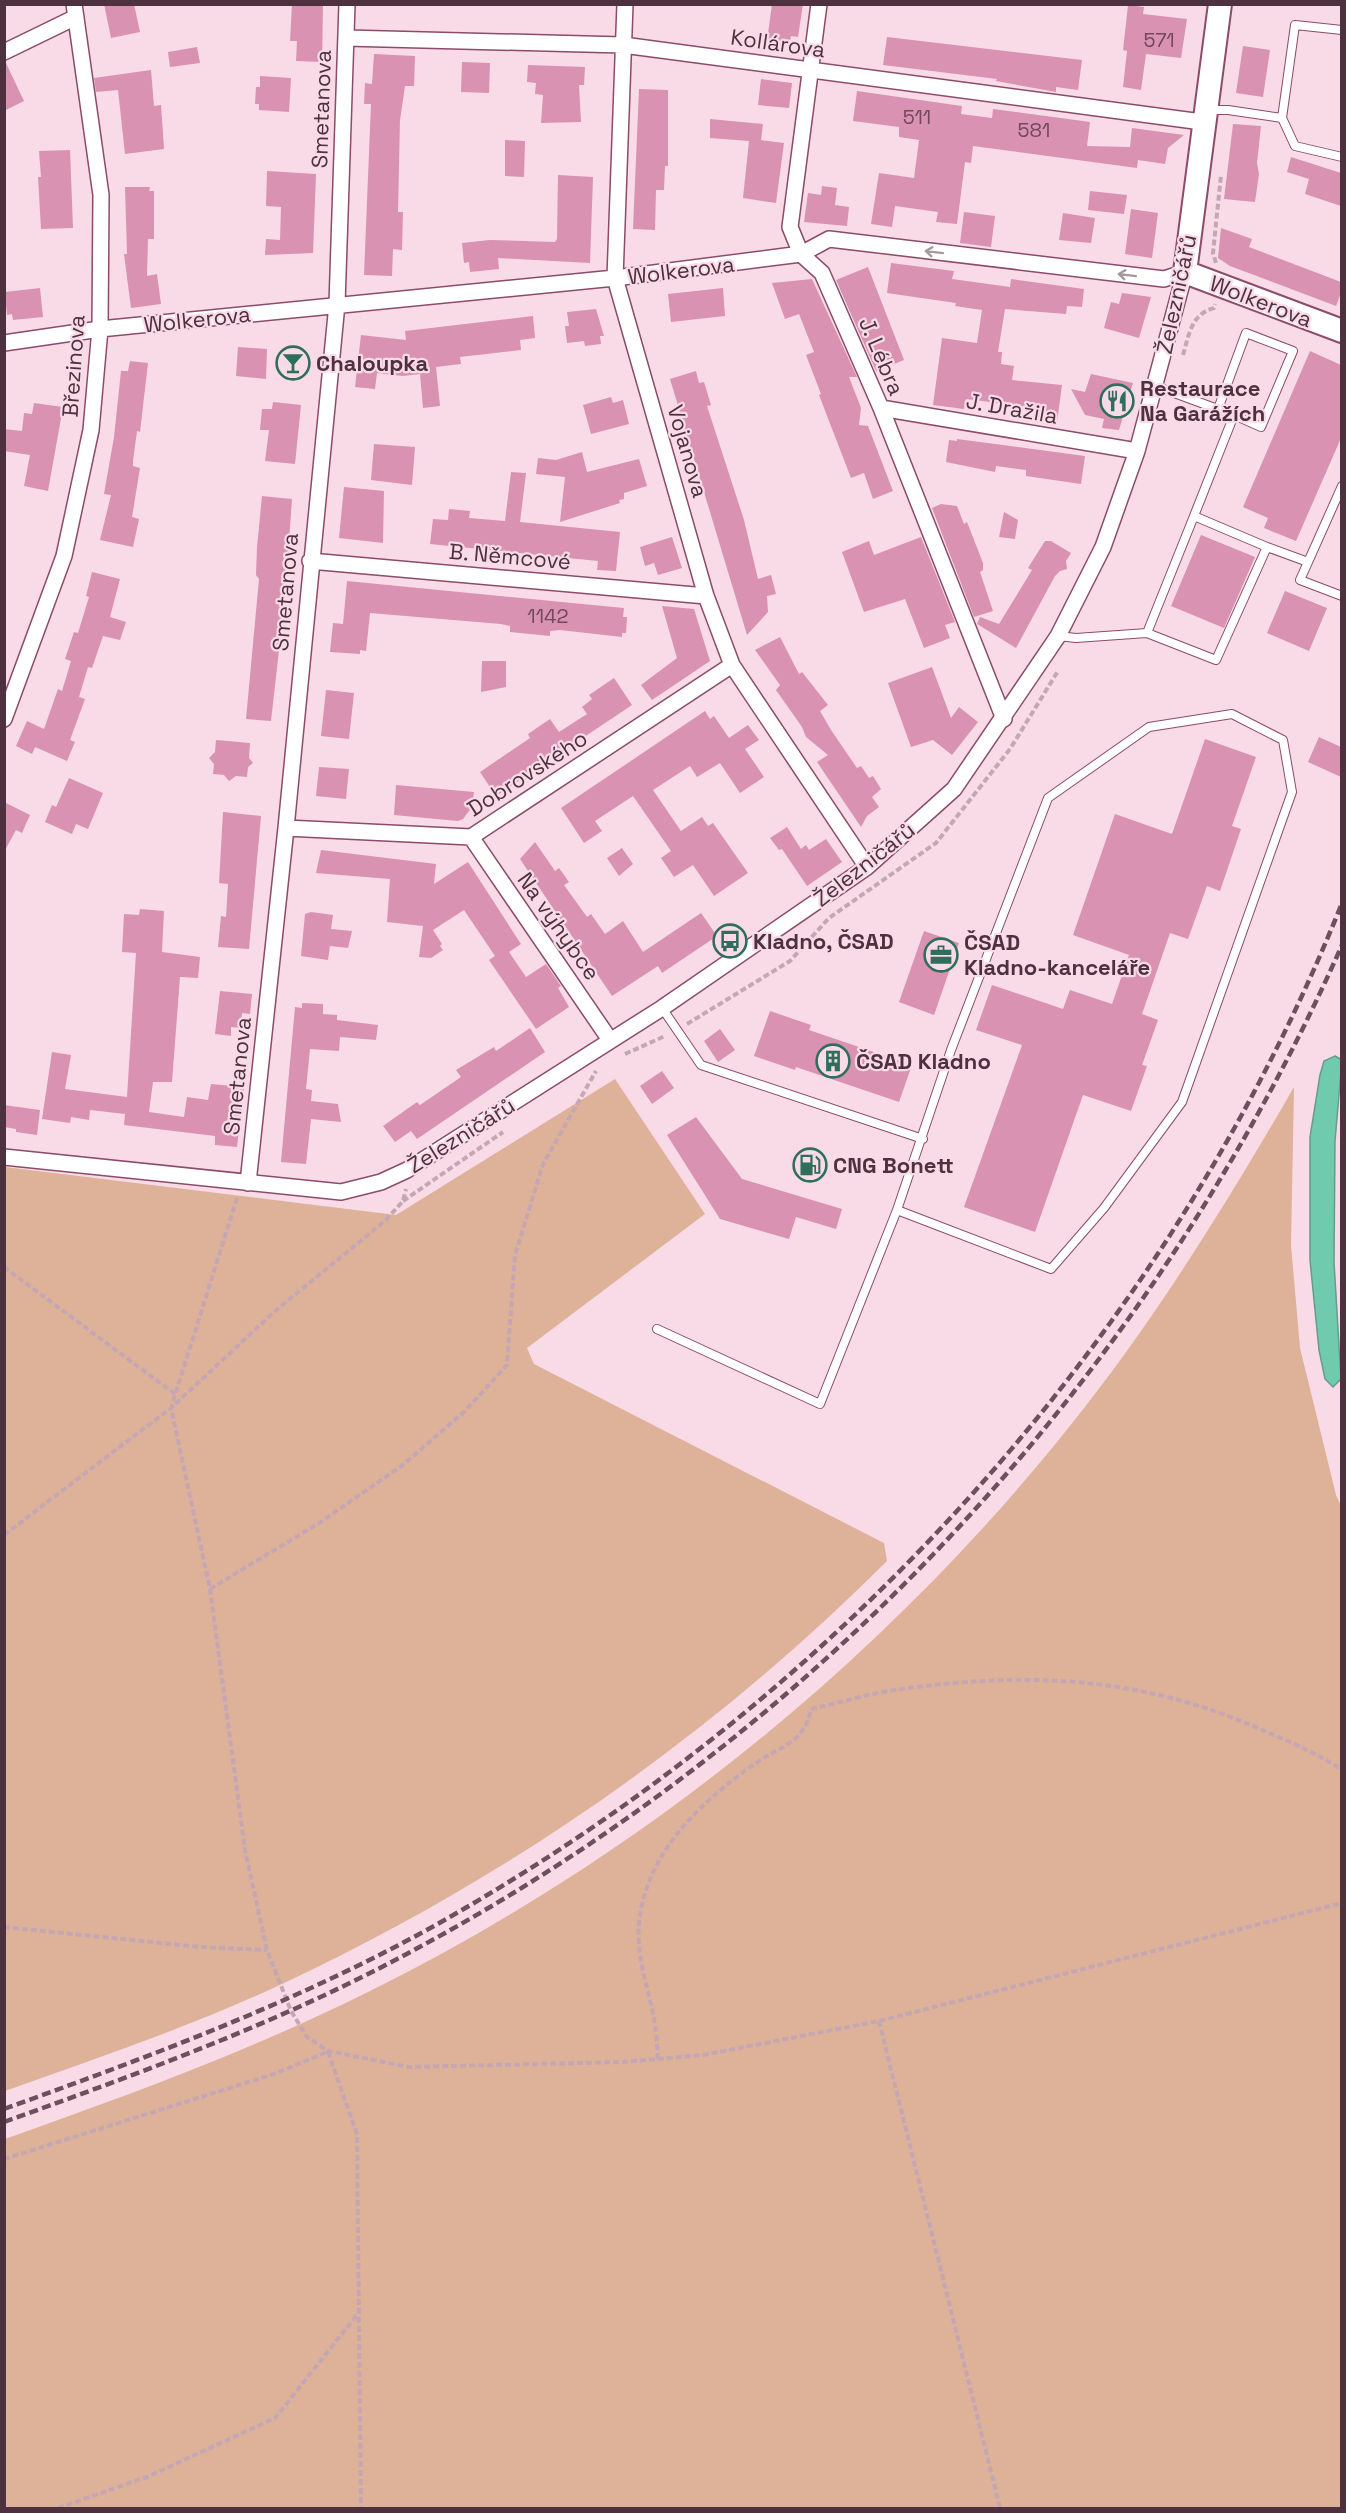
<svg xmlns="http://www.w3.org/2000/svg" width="1346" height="2513" font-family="'Space Grotesk',sans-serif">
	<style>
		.green { fill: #deb199 }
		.water { fill: #70caad; stroke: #669c8c; stroke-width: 1.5 }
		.building { fill: #da92b3 }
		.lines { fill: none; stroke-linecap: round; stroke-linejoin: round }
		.lane-casing { stroke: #8c4b6a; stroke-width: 10 }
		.street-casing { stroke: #8c4b6a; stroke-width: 18 }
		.secondary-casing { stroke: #8c4b6a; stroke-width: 26 }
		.path { stroke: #c5a7b4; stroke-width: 4; stroke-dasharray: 6 3; stroke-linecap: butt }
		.lane { stroke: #fff; stroke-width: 8 }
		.street { stroke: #fff; stroke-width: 15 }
		.secondary { stroke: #fff; stroke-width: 22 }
		.rail { stroke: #6d505d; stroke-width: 4.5; stroke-dasharray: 9 4.5; stroke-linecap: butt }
		.oneway { stroke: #a6989e }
		.labels { text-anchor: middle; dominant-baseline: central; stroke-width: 4.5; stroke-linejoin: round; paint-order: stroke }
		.number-label { font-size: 20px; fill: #71495b }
		.street-label { font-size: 22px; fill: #4e313e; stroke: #f9dae7 }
		.poi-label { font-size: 22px; font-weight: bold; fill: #4e313e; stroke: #f9dae7; text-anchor: start }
	</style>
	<rect width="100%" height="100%" fill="#f9dae7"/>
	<!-- green -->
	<path class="green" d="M615,1079L705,1214L527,1348L534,1364L884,1543L887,1561C711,1737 508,1878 282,1984C192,2026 98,2058 5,2091V1167L396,1215Z
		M1294,1087L1291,1245L1300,1348L1336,1495L1342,1508L1341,2508H5V2139C129,2095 252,2050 370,1991C666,1844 929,1623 1124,1355C1186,1269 1241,1179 1294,1087Z"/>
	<!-- water -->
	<path class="water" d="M1335,1056L1342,1060L1335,1141L1334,1262L1341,1379L1333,1387L1325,1379L1319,1350L1310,1260V1137L1320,1075L1324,1061Z"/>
	<!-- building -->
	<path class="building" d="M104,4H134L140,32L111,38Z
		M292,4H323L322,62L296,61L297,41H290Z
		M772,4H803L798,37L791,36L789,44L767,41Z
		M1128,5L1144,7L1143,14L1187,19L1181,58L1146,54L1141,90L1123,87L1127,51L1123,50Z
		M887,37L1082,60L1078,90L1056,87V92L996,81L997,79L883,65Z
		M1243,46L1270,50L1263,97L1236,93Z
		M197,47L200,63L170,67L168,52Z
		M374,54L415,56L414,86H405L400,120L398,212H403L402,250L393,249L392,276L364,275L371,104H364L365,83L372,84Z
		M5,61L24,101L4,111V62Z
		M462,62L490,63L489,93L461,92Z
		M528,65L585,67L584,85H579L581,122L541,123L543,95L535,94L536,83L527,82Z
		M151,70L154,106L161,105L164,149L125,154L118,90L96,92L94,78Z
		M260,76L291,78L289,112L259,110V104H255L256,87H260Z
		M761,79L792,83L789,108L758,105Z
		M639,89L668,90V166H665L664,190H656L655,230L633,229Z
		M857,91L962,106L961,114L992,118L993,109L1090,122L1087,146L1130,147L1132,128L1184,135L1168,148L1165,164L1138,160L1137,168L973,146L971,163L965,162L957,224L936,222L938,212L895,206L892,227L871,224L879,173L914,178L919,140L899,137V127L853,121Z
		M710,119L763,124L761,140L784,143L776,203L743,198L749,141L710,138Z
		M1233,124L1261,126L1257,163L1259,174L1255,202L1224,199Z
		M505,140L525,141L524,177L505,176Z
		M70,150L73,228L41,229L38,177H41L39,151Z
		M1291,157L1341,173V206L1305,194L1309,179L1287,172Z
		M267,171L316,174L313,253L265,255L266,239L280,240L281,207L266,206Z
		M558,175L593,177L590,263L498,258L499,269L470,272L469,262L464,263L462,243L490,240L555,242L557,239Z
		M822,186L837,188L835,205L849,207L847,226L804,222L808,193L821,195Z
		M125,187H150L149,191H154V239H148L147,276L157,274L161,304L131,308L124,254H127Z
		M1090,191L1127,195L1124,214L1088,210Z
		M1131,209L1158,213L1152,258L1125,254Z
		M964,212L995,216L991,247L960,243Z
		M1063,213L1095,218L1091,243L1059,240Z
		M1221,228L1252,239L1249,247L1341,282V293L1336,306L1230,266L1218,258Z
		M891,263L954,271L952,279L1010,287L1011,279L1084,289L1082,307L1067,306L1066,314L1005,309L998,352H1002L1001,364L1014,366L1012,380L1062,385L1057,422L1036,419L1038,408L966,399L964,409L933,405L942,338L977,343L982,310L955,306L956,303L887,293Z
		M868,267L904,360L876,371L836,280Z
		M812,279L857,377H849L861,408L859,425L868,426L893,491L873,499L864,473L851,478L819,395L821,394L806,355L814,352L799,314L785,319L772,283Z
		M40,288L43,317L13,320L12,314L7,315L5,292Z
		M723,288L725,316L671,322L668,294Z
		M1122,293L1151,297L1139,338L1104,328L1111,302L1119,304Z
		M596,309L604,336H600L601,344L585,346L584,341L567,343L565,326H569L567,312Z
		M533,316L535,338L520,340L521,350L460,357L461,364L436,367L440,406L423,408L420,374L403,376L377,373L375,389L355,387L361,335L406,340L405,331Z
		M238,347L267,349L266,379L236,376Z
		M1310,351L1341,365V438L1296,541L1264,528L1268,518L1243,507Z
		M130,361L148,363L140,432L137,431L133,461V466L140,468L132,517L139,519L133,547L100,540L111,495L104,494L114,437L121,371H128Z
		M696,371L699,383L704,382L711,405L707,406L744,520L758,579L771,575L776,594L767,596L768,612L747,635L670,379Z
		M1091,374L1133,383L1119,430L1102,428L1104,419L1085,415L1071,389L1085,392Z
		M611,397L613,403L623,400L629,424L591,434L583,405Z
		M273,402L301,405L295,464L265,461L269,430H260L262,409H272Z
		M34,403L63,407L48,491L24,486L30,455L4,451V429L22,431L24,413L32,414Z
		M957,439L1085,456L1081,484L1026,476V470L996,466L995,472L946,462L949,440L957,441Z
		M374,444L415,447L412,485L371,480Z
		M582,452L587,472L639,459L647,486L624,493V499L619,500L620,503L560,522L565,477L536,474L538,458L556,460Z
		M511,472L526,473L520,522L620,532L616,571L597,570L598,561L430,544L433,519L448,520L449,509L470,511L469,518L505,521Z
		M344,487L384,491L383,543L339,538Z
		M262,496L292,499L285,597L271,721L246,719L259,579L256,575L257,547Z
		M941,504L957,506L964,524L967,522L983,563V570L980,572L993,611L974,617L932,508Z
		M1004,512L1018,520L1015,539L999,537Z
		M1201,535L1255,557L1224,628L1171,606Z
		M672,537L682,568L658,575L654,563L645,566L640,547Z
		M921,537L955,622L945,625L950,638L924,648L905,599L864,612L842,552L869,541L874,555Z
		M1045,541H1051L1071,553L1066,561L1067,569L1060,571L1055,576L1016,648L977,624L980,617L999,624L1032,570L1028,568Z
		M92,572L120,579L110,617L126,622L120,640L103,636L92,668L88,667L79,697L85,699L70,740L75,742L67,761L35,747L32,754L16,746L27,721L44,729L58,689L62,691L71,661L65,659L74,632L78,633L89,597L86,596Z
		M347,581L624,608L623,617H627L626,633H622V637L560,630L550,631V636L510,632V626L501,624L370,613L366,651L360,650V654L330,652L333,623L343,624Z
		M1285,591L1327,608L1309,651L1267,633Z
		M662,606L694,609L710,661L652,700L641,685L677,658Z
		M780,637L799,674L802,672L828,705L820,711L831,730L857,768L861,766L869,778L873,776L881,789L872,797L879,807L867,816L861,827L817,762L828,755L806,737L802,727L776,690L780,685L755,650Z
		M482,661H506V687L481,692Z
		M932,667L951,718L959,707L978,722L952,755L933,740L911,747L888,683Z
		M614,678L632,705L496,796L480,772L530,738L528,734L550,719L559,732L587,714L582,707L592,699L589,695Z
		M326,690L354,693L349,739L321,736Z
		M705,711L710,719L714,716L729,738L748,725L759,740L745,749L764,777L740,793L720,763L697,777L690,766L653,790L681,831L702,817L708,826L713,823L748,873L714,896L693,865L674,877L661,858L671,851L633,796L595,821L602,831L584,843L561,808Z
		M1319,737L1341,747V777L1308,762Z
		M1205,739L1256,757L1232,826L1241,829L1220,891L1207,886L1188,939L1170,933L1142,1014L1158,1020L1142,1065L1147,1066L1131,1111L1083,1095L1035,1232L964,1207L1022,1045L976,1030L992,985L1063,1009L1070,990L1112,1004L1129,955L1073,935L1115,814L1172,834Z
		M216,740L250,743L249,758L253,763L248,767L247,777L236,776L229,781L224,775L213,774L214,764L209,758L215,752Z
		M319,767L349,769L346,799L316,796Z
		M69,778L103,793L88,829L76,824L72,834L45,822L52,805L56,807Z
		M396,785L474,792L472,807L463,819L458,821L394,815Z
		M4,802L30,815L22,833L16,830L4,852Z
		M223,812L261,816L249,949L218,947L221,916L226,917L228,884L219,883Z
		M787,827L801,849L806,845L809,850L826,839L842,862L807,886L782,849L779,850L770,838Z
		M535,842L555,871L559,868L569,882L564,885L587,917L591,914L605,934L623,921L643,952L701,913L717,936L662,973L658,966L612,996L520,859Z
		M622,848L633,864L619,876L607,858Z
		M321,850L436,864L434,884L468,862L521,944L509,952L526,977L546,964L561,986L558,988L569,1007L536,1029L489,960L495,956L464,910L433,930L442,944L440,946L443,950L431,958L419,957L423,926L387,922L390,879L316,873Z
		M140,909L164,911L162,952L200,957L198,978L180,977L172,1082H153L149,1112L184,1117L187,1097L208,1100L211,1084L244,1087L237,1147L215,1145V1136L124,1125L125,1114L90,1110L89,1120L71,1117L70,1123L42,1119L52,1052L71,1055L65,1089L127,1097L136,953L122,952L124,914L139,915Z
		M311,912L333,915L331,929L352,931L348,948L330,946L328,960L301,956L305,914Z
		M924,931L959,943L934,1015L899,1002Z
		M220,991L252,994L250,1014L242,1013L241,1028L231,1027V1036L215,1034Z
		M302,1003L323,1004V1014L337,1015V1020L378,1025L376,1040L340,1037L339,1051L310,1049L306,1089L312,1090L311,1101L338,1104L341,1122L311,1119L306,1164L281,1162L295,1007L302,1008Z
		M770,1011L811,1025L809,1030L912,1065L899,1102L796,1067L795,1070L754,1056Z
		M530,1028L545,1052L417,1139L411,1131L395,1142L383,1126L417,1102L420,1105L461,1077L456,1070L494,1047L496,1051Z
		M720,1029L735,1050L718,1062L704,1041Z
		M662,1071L674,1088L652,1104L640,1086Z
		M4,1105L40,1110L37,1135L16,1132V1129L4,1127Z
		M696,1117L742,1179L842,1209L836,1229L796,1217L789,1239L720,1219L667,1135Z"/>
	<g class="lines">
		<defs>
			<path id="lane" d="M1342,30L1295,25L1282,118L1295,146L1342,157
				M1209,110H1228L1282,118
				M1155,386L1234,415L1194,516
				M1218,409L1246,333L1293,351L1261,427L1234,415
				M1342,486L1300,580L1342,596
				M1267,547L1308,562
				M1058,636L1076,638L1147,633L1216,660L1267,547L1194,516L1147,633
				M662,1008L701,1065L923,1139
				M657,1329L820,1404L897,1210L951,1050L1048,798L1149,727L1232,714L1283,740L1292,792L1182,1102L1104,1208L1051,1269L897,1210"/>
			<path id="street" d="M625,4L615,278L706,596L732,665L867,867
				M819,4L790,227L801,254L822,273L881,408L1004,719
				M346,38L623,45L1202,122
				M4,52L76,17
				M4,343L100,329L615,278L801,254L829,239L1164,279L1185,272
				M881,408L1137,451
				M310,561L706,596
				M4,719L64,556L91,430L100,329L101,195L74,4
				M286,828L471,837L732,665
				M471,837L610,1040
				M4,1157L341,1192L381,1182L407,1170L662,1008L867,867L954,789L1058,636L1103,547L1137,451L1185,272
				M248,1183L286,828L337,304L347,4"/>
			<path id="secondary" d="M1220,4L1185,272L1342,331"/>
		</defs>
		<!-- lane casing -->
		<use href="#lane" class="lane-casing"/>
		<!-- street casing -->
		<use href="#street" class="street-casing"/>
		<!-- secondary casing -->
		<use href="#secondary" class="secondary-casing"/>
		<!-- path -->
		<path class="path" d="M1216,263L1213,253L1221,175
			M1183,355C1189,335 1191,314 1214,308L1215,304
			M687,1024L790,961L829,918L936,843L1010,749L1058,671
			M625,1054L665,1036
			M237,1198L171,1408L210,1589L245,1850L267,1950L291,2011L307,2037L328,2051L409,2067L624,2062L703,2055L879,2021L1342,1903
			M403,1201L503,1132
			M4,1267L175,1394
			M4,1535L171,1408L274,1312L386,1220L403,1201L406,1189
			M210,1589L319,1523L403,1465L466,1410L507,1365L515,1255L543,1164L596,1071
			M4,1927L200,1947L267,1950
			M879,2021L1000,2508
			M328,2052L357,2134L361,2508
			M658,2059C657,2045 656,2031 654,2018C648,1987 636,1956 639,1924C645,1853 703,1799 759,1761C784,1745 805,1741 811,1709C838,1703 867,1694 895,1690C1024,1671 1140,1676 1260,1729C1288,1741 1317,1753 1342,1770
			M4,2159L274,2074L327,2052
			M58,2508L147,2477L275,2418L357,2315"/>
		<!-- lane -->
		<use href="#lane" class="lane"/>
		<!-- street -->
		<use href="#street" class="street"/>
		<!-- secondary -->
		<use href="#secondary" class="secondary"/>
		<!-- rail -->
		<path class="rail" d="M4,2109C151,2056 297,2002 434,1926C838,1699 1169,1335 1342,903
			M4,2122C126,2078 248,2034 364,1976C798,1758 1145,1389 1342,945"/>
	</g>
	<!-- one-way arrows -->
	<defs><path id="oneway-shaft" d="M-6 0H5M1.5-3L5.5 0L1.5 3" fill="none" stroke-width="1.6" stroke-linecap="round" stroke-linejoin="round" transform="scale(1.5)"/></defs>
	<g class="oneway">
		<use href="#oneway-shaft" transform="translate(934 252) rotate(-173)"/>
		<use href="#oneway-shaft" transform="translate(1127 275) rotate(-173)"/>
	</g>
	<!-- icons -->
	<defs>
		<symbol id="bar-ring" viewBox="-11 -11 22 22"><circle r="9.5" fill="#f9dae7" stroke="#2f6e5b" stroke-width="1.5"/><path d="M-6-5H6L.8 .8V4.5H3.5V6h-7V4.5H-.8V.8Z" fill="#2f6e5b"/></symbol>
		<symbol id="restaurant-ring" viewBox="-11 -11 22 22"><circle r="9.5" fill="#f9dae7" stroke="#2f6e5b" stroke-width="1.5"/><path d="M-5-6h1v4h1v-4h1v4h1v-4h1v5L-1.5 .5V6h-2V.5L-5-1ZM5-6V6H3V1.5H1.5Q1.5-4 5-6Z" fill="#2f6e5b"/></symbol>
		<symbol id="bus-ring" viewBox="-11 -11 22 22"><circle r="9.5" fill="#f9dae7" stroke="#2f6e5b" stroke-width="1.5"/><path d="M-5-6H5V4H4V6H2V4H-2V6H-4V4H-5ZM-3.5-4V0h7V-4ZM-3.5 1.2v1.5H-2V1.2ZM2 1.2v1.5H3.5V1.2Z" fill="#2f6e5b"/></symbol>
		<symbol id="office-ring" viewBox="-11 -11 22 22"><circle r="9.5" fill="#f9dae7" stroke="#2f6e5b" stroke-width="1.5"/><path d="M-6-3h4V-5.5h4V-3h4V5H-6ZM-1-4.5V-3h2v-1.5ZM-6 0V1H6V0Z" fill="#2f6e5b"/></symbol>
		<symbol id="building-ring" viewBox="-11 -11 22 22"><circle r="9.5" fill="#f9dae7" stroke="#2f6e5b" stroke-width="1.5"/><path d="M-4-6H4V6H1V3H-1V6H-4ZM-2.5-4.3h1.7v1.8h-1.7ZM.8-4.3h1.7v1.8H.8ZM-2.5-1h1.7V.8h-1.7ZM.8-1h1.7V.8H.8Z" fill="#2f6e5b"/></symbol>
		<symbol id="fuel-ring" viewBox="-11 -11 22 22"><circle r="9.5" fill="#f9dae7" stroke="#2f6e5b" stroke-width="1.5"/><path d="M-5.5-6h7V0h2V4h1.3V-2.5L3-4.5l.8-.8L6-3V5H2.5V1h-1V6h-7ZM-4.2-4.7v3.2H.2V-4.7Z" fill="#2f6e5b"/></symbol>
	</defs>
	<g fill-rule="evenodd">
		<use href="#bar-ring" x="274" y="344" width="38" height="38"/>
		<use href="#restaurant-ring" x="1098" y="382" width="38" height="38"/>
		<use href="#bus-ring" x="711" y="922" width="38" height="38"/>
		<use href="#office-ring" x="922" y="936" width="38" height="38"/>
		<use href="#building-ring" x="814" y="1042" width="38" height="38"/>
		<use href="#fuel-ring" x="791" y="1146" width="38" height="38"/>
	</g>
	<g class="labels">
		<!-- number labels -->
		<g class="number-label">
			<text x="1159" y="40">571</text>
			<text x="917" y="117">511</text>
			<text x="1034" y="130">581</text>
			<text x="548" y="616">1142</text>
		</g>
		<!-- street labels -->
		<g class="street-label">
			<text transform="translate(778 43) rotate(8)">Kollárova</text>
			<text transform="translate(321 109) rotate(-88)">Smetanova</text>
			<text transform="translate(681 270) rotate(-7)">Wolkerova</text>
			<text transform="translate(1176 294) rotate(-78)">Železničářů</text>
			<text transform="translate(1261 301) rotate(21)">Wolkerova</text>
			<text transform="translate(197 319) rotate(-6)">Wolkerova</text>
			<text transform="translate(882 356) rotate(67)">J. Lébra</text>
			<text transform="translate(73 366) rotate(-86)">Březinova</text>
			<text transform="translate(1012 408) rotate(10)">J. Dražila</text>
			<text transform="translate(688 451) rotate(74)">Vojanova</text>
			<text transform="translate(510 556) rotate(5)">B. Němcové</text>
			<text transform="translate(285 592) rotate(-85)">Smetanova</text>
			<text transform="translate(527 773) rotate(-33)">Dobrovského</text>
			<text transform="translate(864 864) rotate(-38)">Železničářů</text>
			<text transform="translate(559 926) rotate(55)">Na výhybce</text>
			<text transform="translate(237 1076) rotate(-84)">Smetanova</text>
			<text transform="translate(461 1135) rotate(-32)">Železničářů</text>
		</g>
		<!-- poi labels -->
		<g class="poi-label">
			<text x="316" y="363">Chaloupka</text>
			<text x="1140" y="388">Restaurace<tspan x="1140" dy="25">Na Garážích</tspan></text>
			<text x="753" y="941">Kladno, ČSAD</text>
			<text x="964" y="942">ČSAD<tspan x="964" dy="25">Kladno-kanceláře</tspan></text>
			<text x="856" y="1061">ČSAD Kladno</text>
			<text x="833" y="1165">CNG Bonett</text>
		</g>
	</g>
	<!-- border -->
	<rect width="1346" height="2513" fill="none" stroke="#4e313e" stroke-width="12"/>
</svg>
